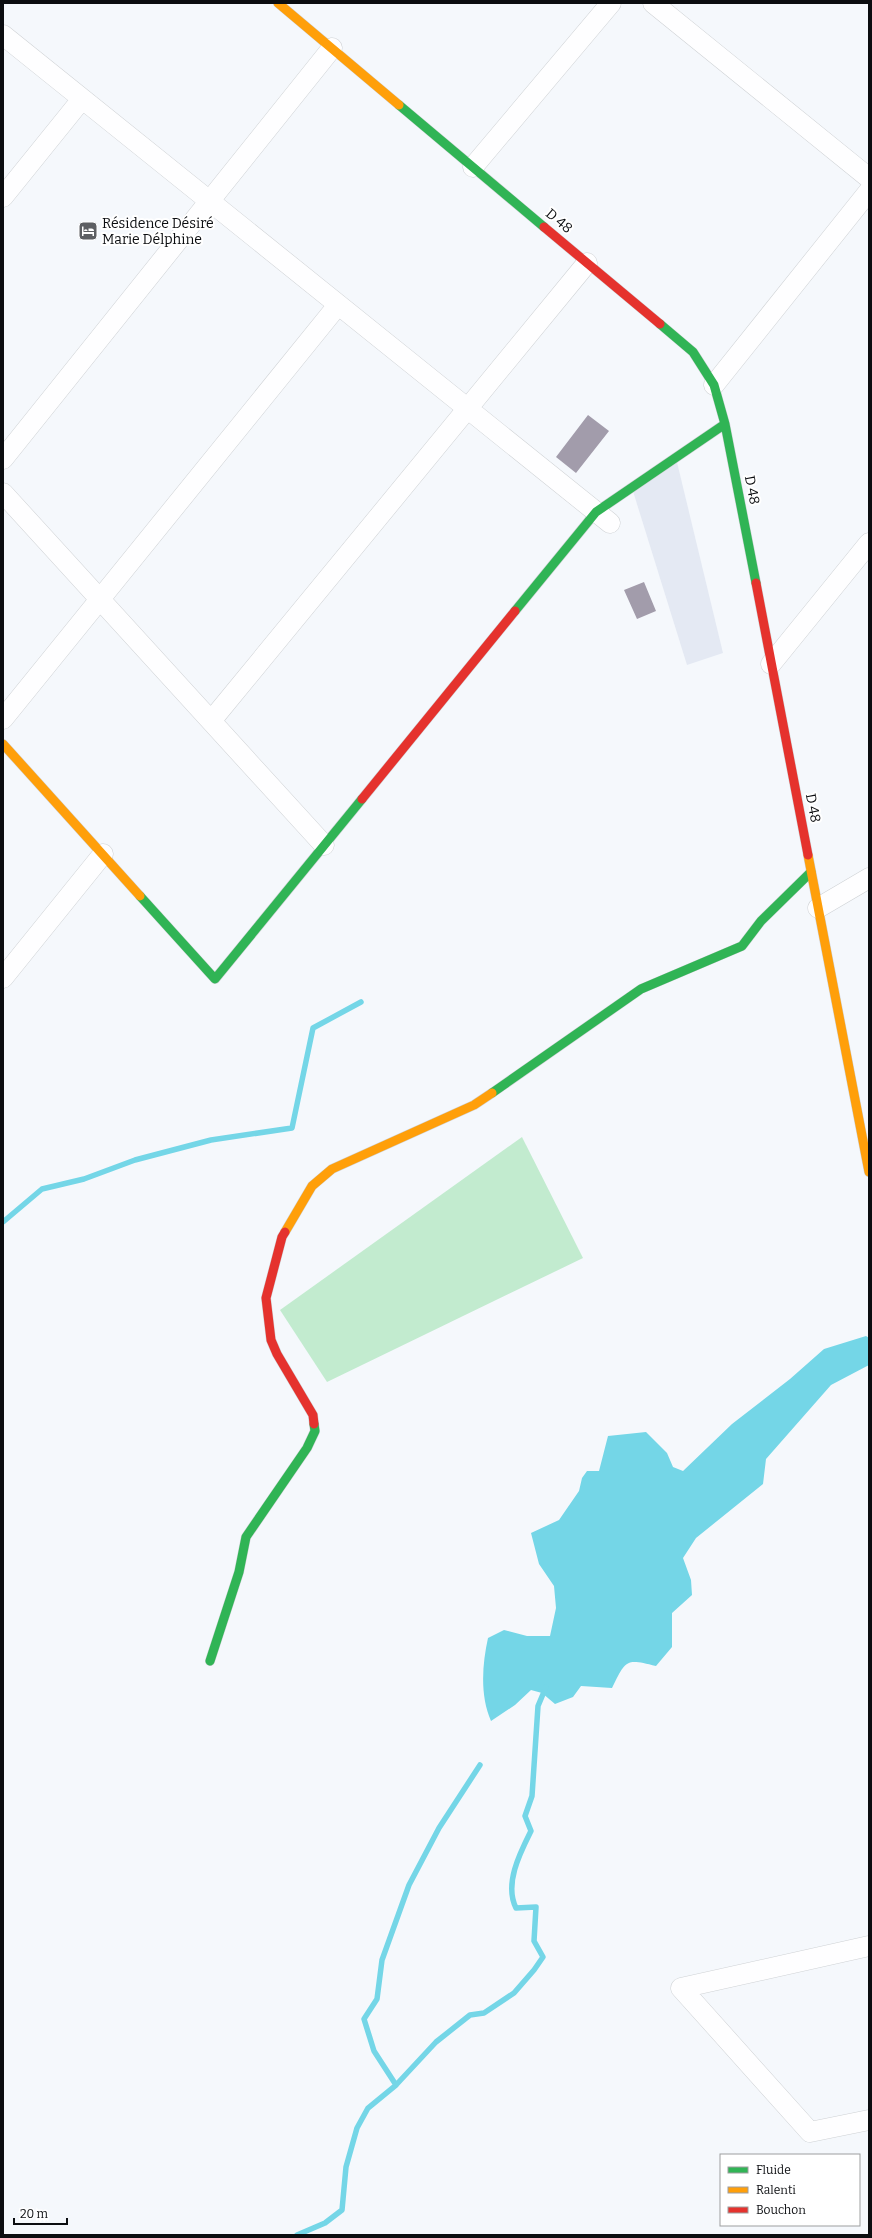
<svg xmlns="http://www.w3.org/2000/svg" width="872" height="2238" font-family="Bitter,serif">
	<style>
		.built { fill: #e4e9f3 }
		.green { fill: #c2ebcf }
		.water { fill: #74d6e7 }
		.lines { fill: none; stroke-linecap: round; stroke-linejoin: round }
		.stream { stroke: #74d6e7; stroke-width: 5.5 }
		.building { fill: #a29cab }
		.street-casing { stroke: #cfd2d5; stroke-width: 21 }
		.fast-casing { stroke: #cfd2d5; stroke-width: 10 }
		.slow-casing { stroke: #cfd2d5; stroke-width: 10 }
		.jam-casing { stroke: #cfd2d5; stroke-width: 10 }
		.street { stroke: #fefeff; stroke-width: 20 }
		.fast { stroke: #30b455; stroke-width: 9 }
		.slow { stroke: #ff9f0a; stroke-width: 9 }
		.jam { stroke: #e5322d; stroke-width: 9 }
		.labels { text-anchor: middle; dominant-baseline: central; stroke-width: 4; stroke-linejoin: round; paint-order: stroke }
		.street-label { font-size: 14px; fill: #0b0d10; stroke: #fff }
		.poi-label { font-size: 14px; fill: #0b0d10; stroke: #fff; text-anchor: start }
	</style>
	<rect width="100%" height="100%" fill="#f5f8fc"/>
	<!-- built -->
	<path class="built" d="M676,458L723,653L687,665L632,488Z"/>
	<!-- green -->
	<path class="green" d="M522,1137L583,1258L327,1382L280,1310Z"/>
	<!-- water -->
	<path class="water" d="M866,1336L869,1338V1365L831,1385L766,1459L763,1484L696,1538L683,1558L691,1580L692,1595L672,1613V1647L656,1666C625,1658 626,1660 612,1688L581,1686L573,1697L555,1704L542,1693L531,1690L515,1705L491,1721C480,1696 482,1665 488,1638L504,1630L527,1636H550L556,1608L554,1586L539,1564L531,1533L559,1520L579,1491L582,1478L587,1471H599L608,1436L646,1432L667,1453L673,1467L683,1471L732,1424L790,1379L824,1349Z"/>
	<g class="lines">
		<!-- stream -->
		<path class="stream" d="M3,1222L42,1189L84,1179L135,1160L211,1140L292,1128L313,1028L361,1002
			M396,2085L374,2051L364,2019L377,1999L382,1960L409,1885L439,1828L480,1765
			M297,2235L325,2223L342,2210L346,2167L357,2128L368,2108L396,2085L436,2042L470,2015L484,2013L514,1993L534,1970L543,1957L534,1941L536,1907L516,1908C504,1884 520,1853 531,1831L525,1816L532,1796L538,1706L546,1687"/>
	</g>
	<!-- building -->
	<path class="building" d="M588,415L609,431L576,473L556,457Z
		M644,582L656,611L637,619L624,590Z"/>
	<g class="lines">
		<defs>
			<path id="street" d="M653,3L869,178
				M3,35L610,523
				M473,167L611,3
				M3,197L82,99
				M714,385L869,191
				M3,459L332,48
				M3,493L324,845
				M771,664L869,543
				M3,719L338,305
				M211,721L587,263
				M818,908L869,878
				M3,978L103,854
				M869,1946L681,1988L810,2132L869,2120"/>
			<path id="fast" d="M399,105L544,227
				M660,324L693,352L714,385L725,424L756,583
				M515,611L596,512L725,424
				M140,896L215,979L362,799
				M492,1093L641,989L742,946L761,921L811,872
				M210,1661L239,1572L246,1537L307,1448L315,1431L314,1424"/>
			<path id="slow" d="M278,3L399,105
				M3,744L140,896
				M808,855L869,1172
				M285,1232L312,1186L332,1169L474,1105L492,1093"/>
			<path id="jam" d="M544,227L660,324
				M756,583L808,855
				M362,799L515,611
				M285,1232L282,1237L266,1298L271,1340L277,1354L313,1415L314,1424"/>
		</defs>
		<!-- street casing -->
		<use href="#street" class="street-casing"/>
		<!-- fast casing -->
		<use href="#fast" class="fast-casing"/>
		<!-- slow casing -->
		<use href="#slow" class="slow-casing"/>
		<!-- jam casing -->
		<use href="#jam" class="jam-casing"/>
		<!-- street -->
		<use href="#street" class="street"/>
		<!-- fast -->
		<use href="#fast" class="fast"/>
		<!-- slow -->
		<use href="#slow" class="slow"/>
		<!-- jam -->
		<use href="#jam" class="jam"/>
	</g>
	<!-- icons -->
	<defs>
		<symbol id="hotel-square" viewBox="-11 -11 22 22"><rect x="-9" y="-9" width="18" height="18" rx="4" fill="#5d5f63" stroke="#fff"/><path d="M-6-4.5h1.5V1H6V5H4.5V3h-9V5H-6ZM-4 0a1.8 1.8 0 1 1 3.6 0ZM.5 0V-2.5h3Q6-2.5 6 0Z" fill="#fff"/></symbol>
	</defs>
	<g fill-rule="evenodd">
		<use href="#hotel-square" x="77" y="220" width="22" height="22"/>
	</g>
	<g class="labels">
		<!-- street labels -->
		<g class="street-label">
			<text transform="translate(559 221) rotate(40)">D 48</text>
			<text transform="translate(752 490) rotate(79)">D 48</text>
			<text transform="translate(813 808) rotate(79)">D 48</text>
		</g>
		<!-- poi labels -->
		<g class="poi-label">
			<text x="102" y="223">Résidence Désiré<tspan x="102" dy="16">Marie Délphine</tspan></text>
		</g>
	</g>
	<!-- border -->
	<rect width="872" height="2238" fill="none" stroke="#0b0d10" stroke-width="8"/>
	<!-- legend -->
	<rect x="720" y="2154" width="140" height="72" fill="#ffffff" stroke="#9d9e9f"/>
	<rect x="728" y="2167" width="20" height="6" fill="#30b455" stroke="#9d9e9f"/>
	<text x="756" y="2174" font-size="12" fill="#0b0d10">Fluide</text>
	<rect x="728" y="2187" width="20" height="6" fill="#ff9f0a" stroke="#9d9e9f"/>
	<text x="756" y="2194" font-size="12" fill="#0b0d10">Ralenti</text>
	<rect x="728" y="2207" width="20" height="6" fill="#e5322d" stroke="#9d9e9f"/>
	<text x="756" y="2214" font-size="12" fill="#0b0d10">Bouchon</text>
	<!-- scale -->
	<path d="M14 2218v6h53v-6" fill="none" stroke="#0b0d10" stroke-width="2"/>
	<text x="20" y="2218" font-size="12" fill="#0b0d10" stroke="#ffffff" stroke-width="3" paint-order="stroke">20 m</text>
</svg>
